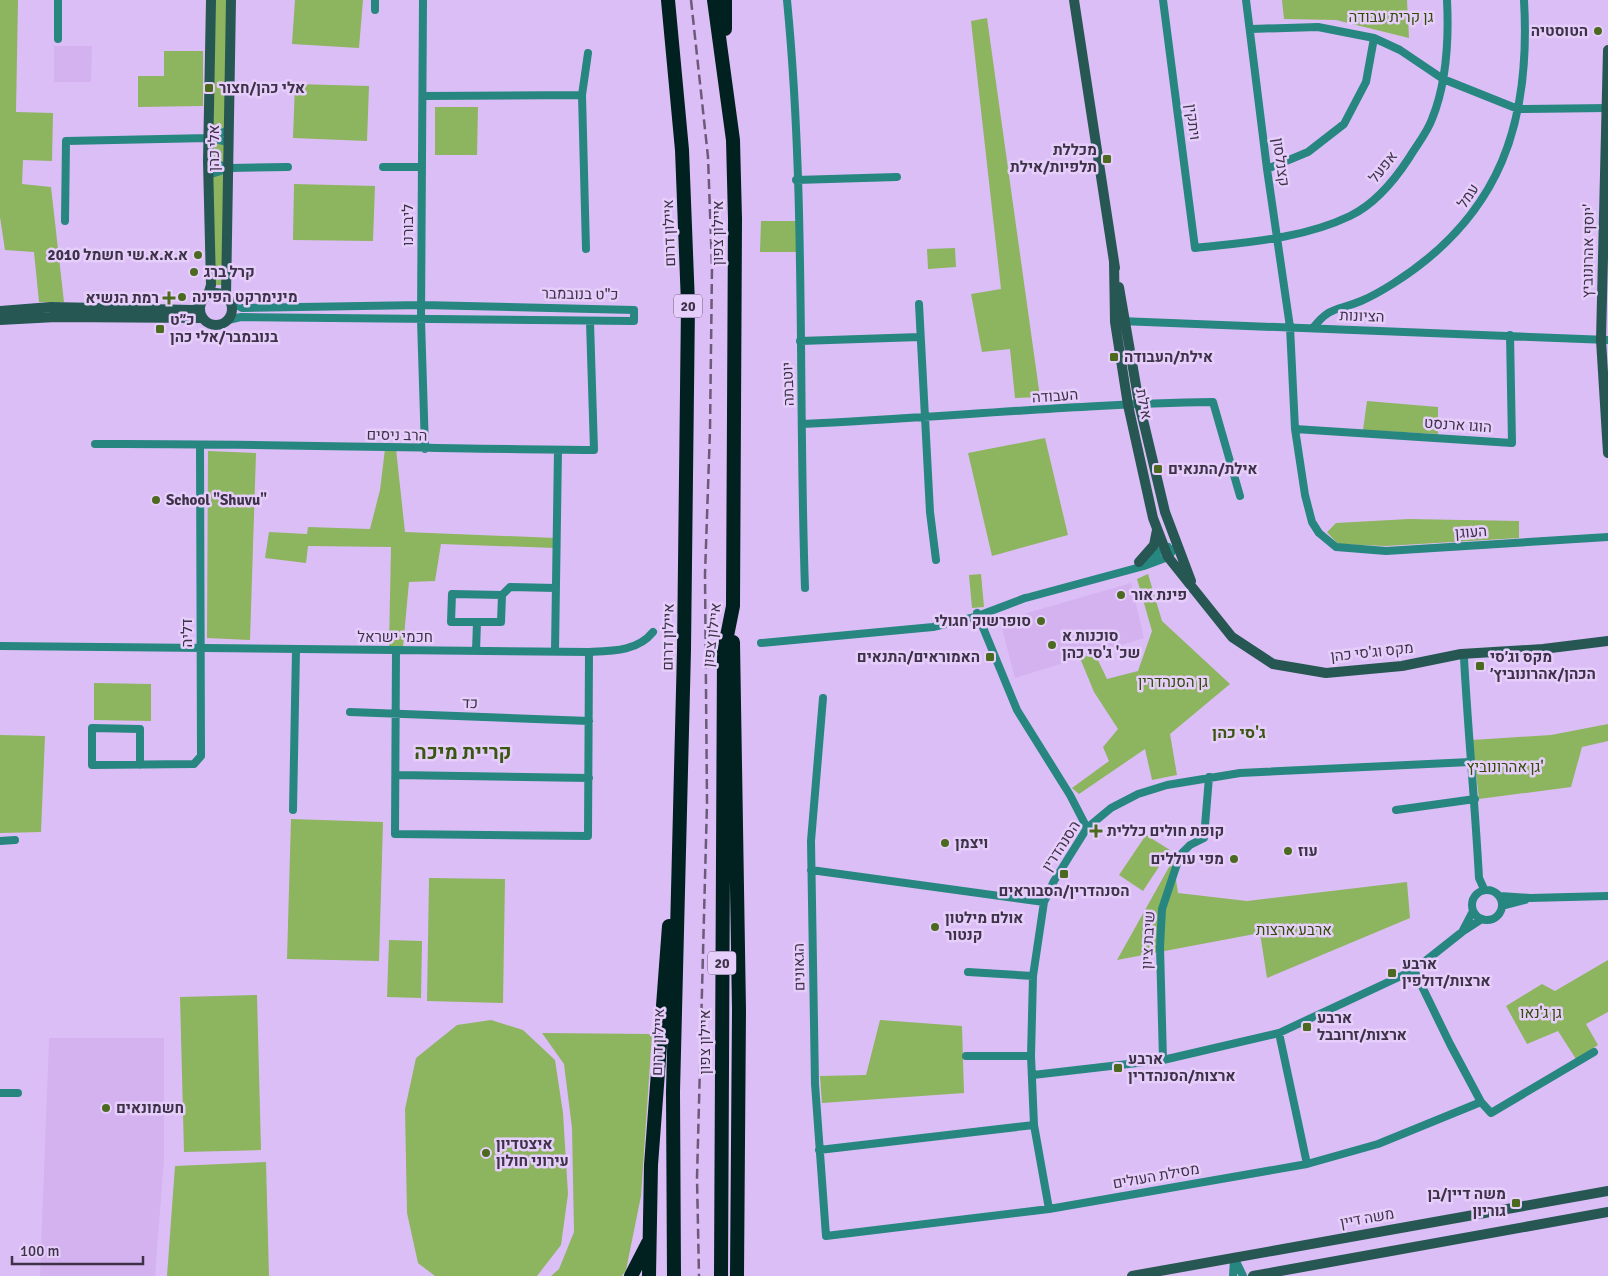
<svg xmlns="http://www.w3.org/2000/svg" width="1608" height="1276" font-family="Signika,Heebo,sans-serif">
	<style>
		.built { fill: #d4b2f0 }
		.green { fill: #8db45f }
		.lines { fill: none; stroke-linecap: round; stroke-linejoin: round }
		.street { stroke: #278680; stroke-width: 8 }
		.secondary { stroke: #275753; stroke-width: 10 }
		.highway { stroke: #00211f; stroke-width: 14 }
		.rail { stroke: #6b5a7a; stroke-width: 2.5; stroke-dasharray: 10 5; stroke-linecap: butt }
		.poi-dot { fill: #4b6a1f; stroke: #e6cefb; stroke-width: 2 }
		.labels { text-anchor: middle; dominant-baseline: central; stroke-width: 5; stroke-linejoin: round; paint-order: stroke }
		.shield { fill: #e6cefb; stroke: #70617e; stroke-width: 1 }
		.shield-label { font-size: 14px; font-weight: bold; fill: #3e3248 }
		.park-label { font-size: 15px; fill: #314b05; stroke: #e6cefb }
		.poi-label { font-size: 15px; font-weight: bold; fill: #3e3248; stroke: #e6cefb; text-anchor: start }
		.street-label { font-size: 15px; fill: #3e3248; stroke: #e6cefb }
		.neighbourhood-label { font-size: 16px; font-weight: bold; fill: #3a5610; stroke: #e6cefb }
		.district-label { font-size: 20px; font-weight: bold; fill: #3a5610; stroke: #e6cefb }
	</style>
	<rect width="100%" height="100%" fill="#dcbef6"/>
	<!-- built -->
	<path class="built" d="M54,46H92L91,82H54Z
		M1131,583L1144,638L1015,678L1000,621Z
		M49,1038H164V1159L155,1276H40Z"/>
	<!-- green -->
	<path class="green" d="M0,0H18L16,112L53,113L52,161L23,160L22,184L51,187L64,302H39L34,252L5,250L0,217Z
		M211,0H231L225,285H211Z
		M295,0H363L359,48L292,44Z
		M1282,0H1407L1409,38L1336,20L1284,19Z
		M987,18L1040,397L1015,398L1010,349L982,352L971,294L1001,289L971,21Z
		M164,51H203V106L138,107V76H164Z
		M295,84L369,86L367,141L293,138Z
		M435,107H478L477,155H435Z
		M294,184L375,186L373,241L293,240Z
		M761,221H798L797,252H760Z
		M955,248L956,267L928,269L927,249Z
		M1367,401L1438,407V434L1363,430Z
		M1045,438L1068,535L992,556L968,453Z
		M385,449H396L405,532L556,538V548L441,544L435,581L409,582L403,647H389L391,547L308,546L306,563L265,558L269,532L307,534L308,527L370,529L380,490Z
		M208,451L256,453L250,640L207,638Z
		M1409,519L1519,521V538L1386,546L1338,544L1327,532L1336,523Z
		M981,574L984,607L972,608L969,575Z
		M1148,574L1162,621L1230,684L1170,734L1177,775L1152,780L1145,749L1079,794L1072,788L1109,761L1103,747L1118,729L1094,692L1080,658L1095,654L1107,679L1138,671L1152,631L1137,579Z
		M94,683L151,684V721L94,720Z
		M1608,724V741L1582,747L1571,787L1479,799L1472,740L1551,735Z
		M0,735L45,736L41,832L0,833Z
		M291,819L383,822L379,961L287,959Z
		M1146,835L1170,850L1143,891L1119,875Z
		M1173,860L1178,893L1247,901L1407,882L1410,918L1267,978L1260,933L1117,960Z
		M429,878L505,879L503,1003L427,1001Z
		M389,940L422,941L421,998L387,997Z
		M1608,960V1012L1586,1024L1598,1045L1576,1059L1558,1031L1527,1044L1506,1006L1542,984L1555,991Z
		M257,995L261,1150L184,1152L180,997Z
		M491,1020L523,1030L555,1060L563,1113L568,1194L561,1245L537,1276H435L418,1263L407,1213L405,1109L416,1058L457,1025Z
		M880,1020L962,1026L964,1093L822,1103L820,1076L866,1075Z
		M542,1033L652,1034L641,1196L626,1270L622,1276H551L559,1269L574,1232L572,1128L564,1064Z
		M266,1162L269,1276H167L175,1166Z"/>
	<g class="lines">
		<!-- street -->
		<path class="street" d="M423,0L421,320L425,449
			M787,0C806,195 798,392 805,588
			M1163,0L1195,248C1248,242 1302,239 1350,216C1375,204 1394,181 1409,158C1416,146 1427,133 1432,119C1447,82 1449,40 1447,0
			M1246,0L1267,169L1290,327L1295,429L1305,495L1312,522L1319,533L1336,547L1386,551L1608,537
			M375,10V0
			M1251,29L1318,27L1374,38L1400,50L1443,79L1518,109L1608,108
			M58,39V0
			M423,96L582,95
			M209,138L229,130
			M208,161L230,168
			M383,167H421
			M1267,169L1308,152L1344,124L1366,82L1374,38
			M208,175L230,168L288,167
			M796,180L897,177
			M65,221L66,141L209,138L229,142
			M586,249L582,95L588,53
			M919,304L930,512L936,560
			M228,320L241,317L634,321V310L422,305L242,308L231,302
			M1120,321L1608,340
			M1313,328C1330,306 1337,311 1361,301C1373,296 1383,290 1394,283C1501,215 1531,122 1524,0
			M800,341L920,337
			M803,424C939,418 1076,404 1213,402L1240,496
			M1295,429L1512,443L1510,335
			M95,444C261,443 428,449 594,450L590,322
			M1145,559L1168,547
			M1022,599L1144,566L1168,557L1177,545
			M977,613L1017,710L1070,795L1087,828
			M477,622H501L502,595
			M761,643L933,627L975,617L1025,598
			M0,646L589,652C613,651 638,651 653,632
			M396,651L395,834L588,836L589,652
			M476,651L477,622H451L452,594L502,595L510,587L556,588
			M555,651L558,450
			M1461,654L1464,658C1468,732 1475,804 1479,878L1484,889
			M823,698L811,841L815,1084L826,1236L1049,1209L1307,1164L1378,1144L1481,1102
			M350,712L589,721
			M140,765V729L92,728V765L194,764L201,756L200,445
			M396,775L589,778
			M293,810L296,650
			M1396,810L1475,799
			M0,841L15,840
			M811,870L1044,902
			M1472 905a15 15 0 1 1 30 0a15 15 0 1 1-30 0Z
			M1500,896L1530,898L1608,896
			M1502,906L1525,900
			M1462,932L1473,911
			M1414,970L1450,1044L1481,1102L1491,1113L1594,1052
			M968,972L1033,976
			M1279,1033L1307,1164
			M966,1056H1031
			M1163,1060L1160,947L1162,909L1180,855L1190,845L1204,838L1209,777
			M1033,1075L1163,1060L1279,1033L1414,970L1462,932L1482,919
			M0,1093H18
			M819,1150L1034,1125
			M1049,1209L1034,1125L1031,1056L1033,976L1044,902L1054,881L1087,828L1111,808L1138,794L1167,785L1240,773L1470,762
			M1234,1257L1243,1276
			M1233,1276L1234,1259"/>
		<!-- secondary -->
		<path class="secondary" d="M1074,0L1115,268
			M1608,50L1601,340L1608,453
			M1114,262L1115,322L1128,405L1153,518L1168,557L1232,637L1273,664L1326,673L1402,666L1461,654L1543,649L1608,641
			M1119,287L1139,403L1165,512L1191,581
			M200 309a16 16 0 1 1 32 0a16 16 0 1 1-32 0Z
			M208,295L211,285L208,161L211,0
			M226,296L231,0
			M0,311L51,307L193,310L200,307
			M0,320L56,317L202,318
			M1139,562L1154,545L1157,530
			M1132,1276L1608,1191
			M1253,1276L1608,1212"/>
		<!-- highway -->
		<path class="highway" d="M668,0L682,150L688,304L684,650L673,1092L674,1276
			M714,0L733,140L735,219L733,606L724,651L721,1276
			M725,0V29
			M733,642L739,1010L737,1276
			M631,1276L648,1243
			M649,1276L651,1165L669,926"/>
		<!-- rail -->
		<path class="rail" d="M691,0L708,157L712,267L710,430L705,574L707,803L697,1178L699,1276"/>
	</g>
	<!-- markers -->
	<g class="poi-dot">
		<circle cx="1598" cy="31" r="5"/>
		<rect x="204" y="83" width="10" height="10" rx="2.5"/>
		<rect x="1102" y="154" width="10" height="10" rx="2.5"/>
		<circle cx="198" cy="255" r="5"/>
		<circle cx="194" cy="272" r="5"/>
		<circle cx="182" cy="297" r="5"/>
		<path d="M166.5 290.5h5v5h5v5h-5v5h-5v-5h-5v-5h5z"/>
		<rect x="155" y="324" width="10" height="10" rx="2.5"/>
		<rect x="1109" y="352" width="10" height="10" rx="2.5"/>
		<rect x="1153" y="464" width="10" height="10" rx="2.5"/>
		<circle cx="156" cy="500" r="5"/>
		<circle cx="1121" cy="595" r="5"/>
		<circle cx="1041" cy="621" r="5"/>
		<circle cx="1052" cy="645" r="5"/>
		<rect x="985" y="652" width="10" height="10" rx="2.5"/>
		<rect x="1475" y="661" width="10" height="10" rx="2.5"/>
		<path d="M1093.5 823.5h5v5h5v5h-5v5h-5v-5h-5v-5h5z"/>
		<circle cx="945" cy="843" r="5"/>
		<circle cx="1288" cy="851" r="5"/>
		<circle cx="1234" cy="859" r="5"/>
		<rect x="1059" y="869" width="10" height="10" rx="2.5"/>
		<circle cx="935" cy="927" r="5"/>
		<rect x="1387" y="968" width="10" height="10" rx="2.5"/>
		<rect x="1302" y="1022" width="10" height="10" rx="2.5"/>
		<rect x="1113" y="1063" width="10" height="10" rx="2.5"/>
		<circle cx="106" cy="1108" r="5"/>
		<circle cx="486" cy="1153" r="5"/>
		<rect x="1511" y="1198" width="10" height="10" rx="2.5"/>
	</g>
	<g class="labels">
		<!-- shield labels -->
		<g class="shield">
			<rect x="674" y="294.5" width="28" height="23" rx="4"/>
			<rect x="708" y="951.5" width="28" height="23" rx="4"/>
		</g>
		<g class="shield-label">
			<text x="688" y="306">20</text>
			<text x="722" y="963">20</text>
		</g>
		<!-- park labels -->
		<g class="park-label">
			<text x="1391" y="17">גן קרית עבודה</text>
			<text x="1173" y="682">גן הסנהדרין</text>
			<text x="1505" y="767">גן אהרונוביץ'</text>
			<text x="1294" y="930">ארבע ארצות</text>
			<text x="1541" y="1013">גן ג'נאו</text>
		</g>
		<!-- poi labels -->
		<g class="poi-label">
			<text x="1588" y="31" text-anchor="end">הטוסטיה</text>
			<text x="219" y="88">אלי כהן/חצור</text>
			<text x="1097" y="150" text-anchor="end">מכללת<tspan x="1097" dy="17">תלפיות/אילת</tspan></text>
			<text x="188" y="255" text-anchor="end">א.א.א.שי חשמל 2010</text>
			<text x="204" y="272">קרל ברג</text>
			<text x="192" y="297">מינימרקט הפינה</text>
			<text x="159" y="298" text-anchor="end">רמת הנשיא</text>
			<text x="170" y="320">כ״ט<tspan x="170" dy="17">בנובמבר/אלי כהן</tspan></text>
			<text x="1124" y="357">אילת/העבודה</text>
			<text x="1168" y="469">אילת/התנאים</text>
			<text x="166" y="500">School "Shuvu"</text>
			<text x="1131" y="595">פינת אור</text>
			<text x="1031" y="621" text-anchor="end">סופרשוק חגולי</text>
			<text x="1062" y="636">סוכנות א<tspan x="1062" dy="17">שכ' ג'סי כהן</tspan></text>
			<text x="980" y="657" text-anchor="end">האמוראים/התנאים</text>
			<text x="1490" y="657">מקס וג׳סי<tspan x="1490" dy="17">הכהן/אהרונוביץ׳</tspan></text>
			<text x="1107" y="831">קופת חולים כללית</text>
			<text x="955" y="843">ויצמן</text>
			<text x="1298" y="851">עוז</text>
			<text x="1224" y="859" text-anchor="end">מפי עוללים</text>
			<text x="1064" y="891" text-anchor="middle">הסנהדרין/הסבוראים</text>
			<text x="945" y="918">אולם מילטון<tspan x="945" dy="17">קנטור</tspan></text>
			<text x="1402" y="964">ארבע<tspan x="1402" dy="17">ארצות/דולפין</tspan></text>
			<text x="1317" y="1018">ארבע<tspan x="1317" dy="17">ארצות/זרובבל</tspan></text>
			<text x="1128" y="1059">ארבע<tspan x="1128" dy="17">ארצות/הסנהדרין</tspan></text>
			<text x="116" y="1108">חשמונאים</text>
			<text x="496" y="1144">איצטדיון<tspan x="496" dy="17">עירוני חולון</tspan></text>
			<text x="1506" y="1194" text-anchor="end">משה דיין/בן<tspan x="1506" dy="17">גוריון</tspan></text>
		</g>
		<!-- street labels -->
		<g class="street-label">
			<text transform="translate(1193 122) rotate(83)">ויתקין</text>
			<text transform="translate(214 148) rotate(-90)">אלי כהן</text>
			<text transform="translate(1281 162) rotate(82)">קצנלסון</text>
			<text transform="translate(1383 167) rotate(-51)">אפעל</text>
			<text transform="translate(1468 196) rotate(-56)">עמל</text>
			<text transform="translate(408 225) rotate(-90)">ליבורנו</text>
			<text transform="translate(669 233) rotate(-92)">איילון דרום</text>
			<text transform="translate(718 233) rotate(-90)">איילון צפון</text>
			<text transform="translate(1588 251) rotate(-89)">יוסף אהרונוביץ'</text>
			<text transform="translate(580 294) rotate(1)">כ"ט בנובמבר</text>
			<text transform="translate(1362 316) rotate(2)">הציונות</text>
			<text transform="translate(788 384) rotate(-92)">יוטבתה</text>
			<text transform="translate(1055 396) rotate(-4)">העבודה</text>
			<text transform="translate(1144 404) rotate(79)">אילת</text>
			<text transform="translate(1458 425) rotate(4)">הוגו ארנסט</text>
			<text transform="translate(397 435) rotate(1)">הרב ניסים</text>
			<text transform="translate(1471 532) rotate(-4)">העוגן</text>
			<text transform="translate(187 633) rotate(-90)">דליה</text>
			<text transform="translate(712 635) rotate(-83)">איילון צפון</text>
			<text x="395" y="637">חכמי ישראל</text>
			<text transform="translate(668 637) rotate(-89)">איילון דרום</text>
			<text transform="translate(1372 652) rotate(-6)">מקס וג'סי כהן</text>
			<text transform="translate(470 703) rotate(2)">כד</text>
			<text transform="translate(1061 846) rotate(-57)">הסנהדרין</text>
			<text transform="translate(1148 940) rotate(-87)">שיבת ציון</text>
			<text transform="translate(799 967) rotate(-91)">הגאונים</text>
			<text transform="translate(658 1042) rotate(-88)">איילון דרום</text>
			<text transform="translate(705 1042) rotate(-90)">איילון צפון</text>
			<text transform="translate(1156 1176) rotate(-10)">מסילת העולים</text>
			<text transform="translate(1367 1218) rotate(-10)">משה דיין</text>
		</g>
		<!-- neighbourhood labels -->
		<g class="neighbourhood-label">
			<text x="1239" y="733">ג'סי כהן</text>
		</g>
		<!-- district labels -->
		<g class="district-label">
			<text x="463" y="752">קריית מיכה</text>
		</g>
	</g>
	<!-- scale -->
	<path d="M12 1256v8h131v-8" fill="none" stroke="#3e3248" stroke-width="2.5"/>
	<text x="20" y="1256" font-size="15" fill="#3e3248" stroke="#e6cefb" stroke-width="4" paint-order="stroke">100 m</text>
</svg>
